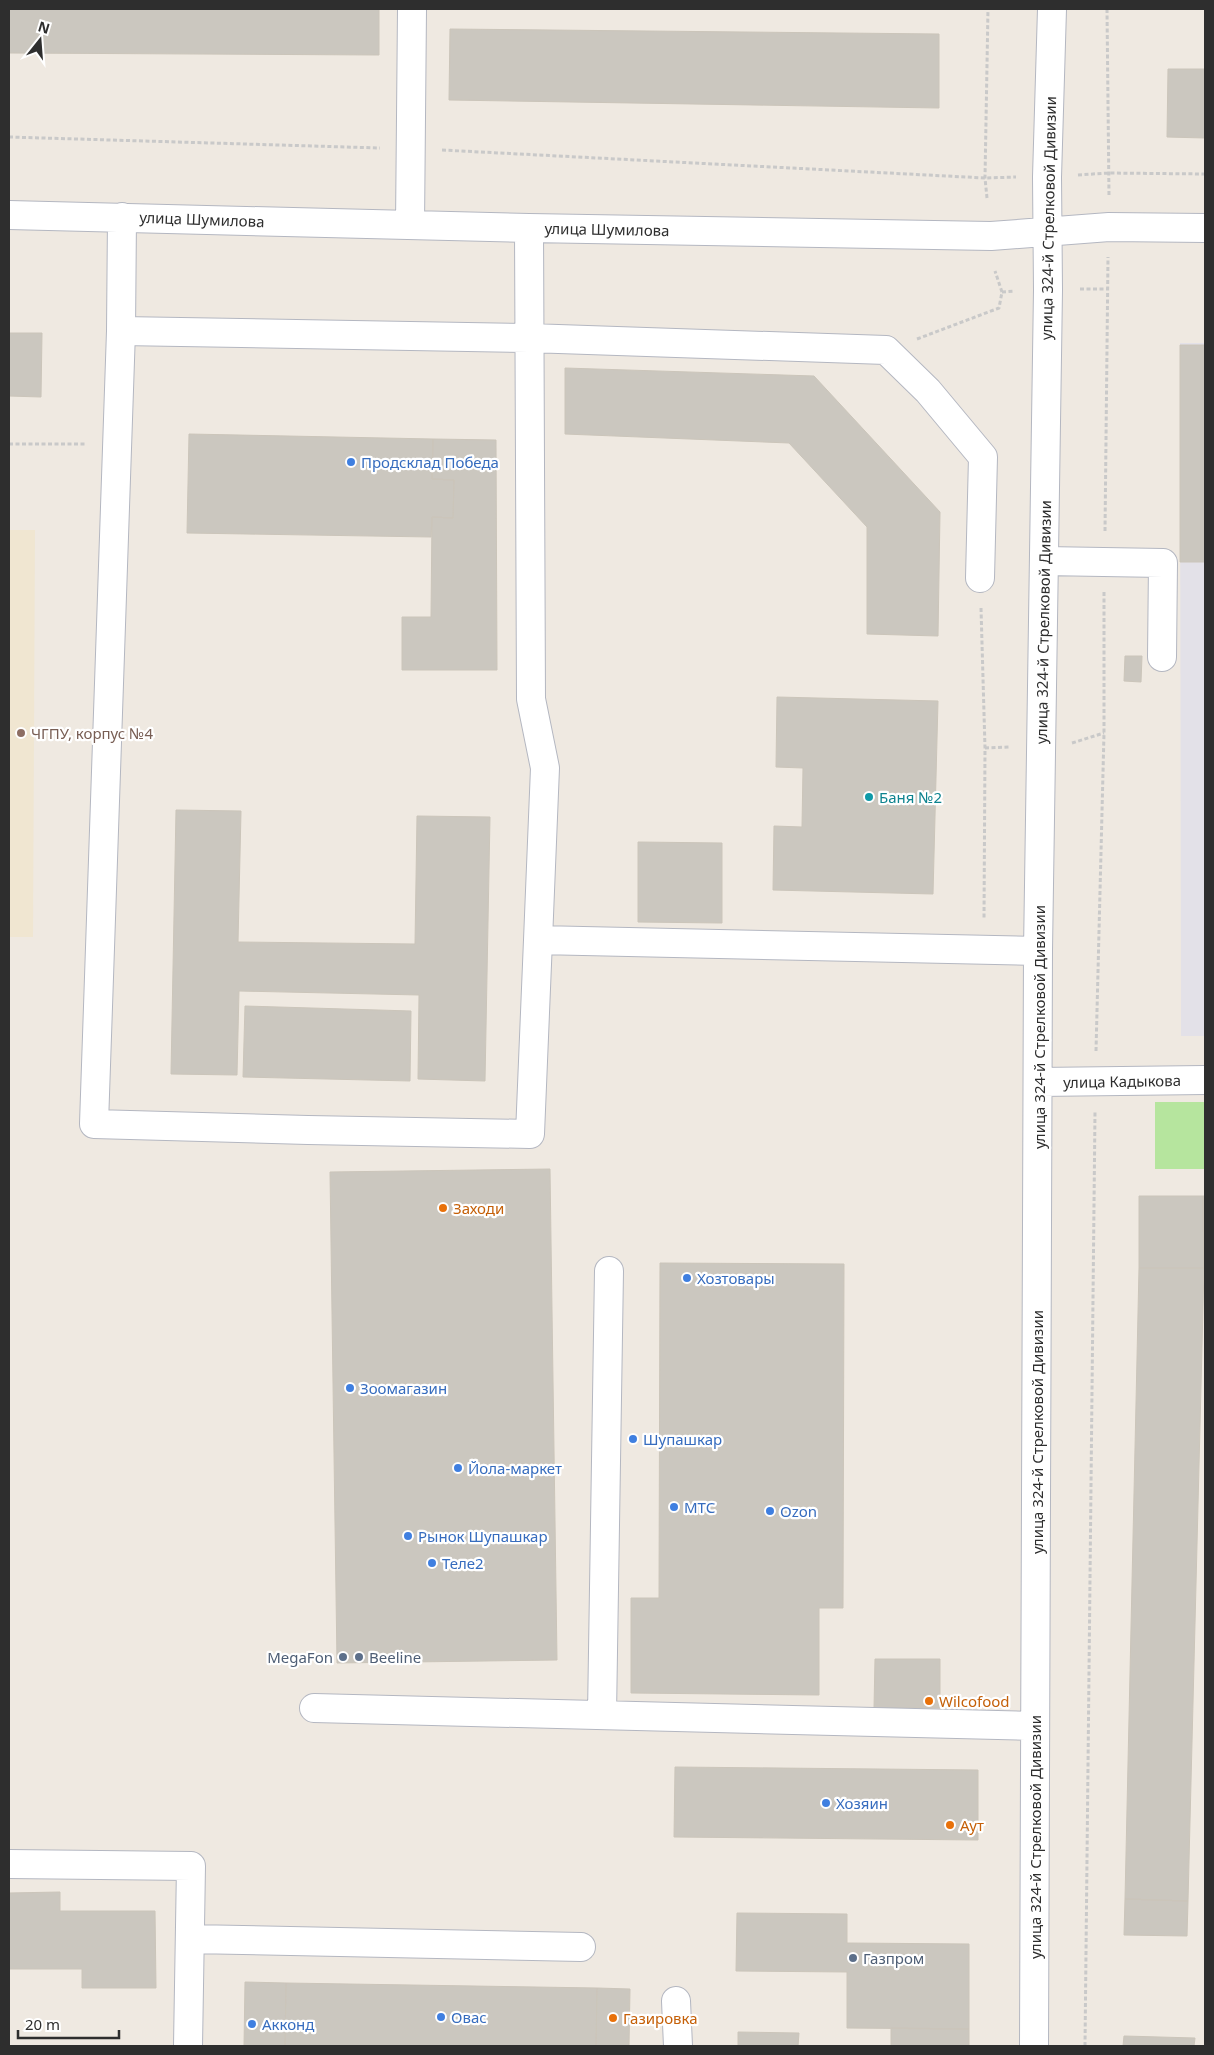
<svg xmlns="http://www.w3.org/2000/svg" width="1214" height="2055" font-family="'Noto Sans',sans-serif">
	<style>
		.industrial { fill: #e3e1e8 }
		.education { fill: #f0e6d1 }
		.green { fill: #b6e59e }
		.building { fill: #cbc7bf; stroke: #cbc5ba }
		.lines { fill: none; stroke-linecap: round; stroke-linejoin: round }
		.minor-casing { stroke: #b4b7c1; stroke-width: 30 }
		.path { stroke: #c9c9c9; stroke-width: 3; stroke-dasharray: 4 2.5; stroke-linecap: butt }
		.minor { stroke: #fff; stroke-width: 28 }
		.shop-dot { fill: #3f7fe0; stroke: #fff; stroke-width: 2 }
		.education-dot { fill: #8d6e63; stroke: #fff; stroke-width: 2 }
		.culture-dot { fill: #0f9aa8; stroke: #fff; stroke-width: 2 }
		.food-dot { fill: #e8710a; stroke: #fff; stroke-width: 2 }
		.service-dot { fill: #5c6f8a; stroke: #fff; stroke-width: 2 }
		.labels { text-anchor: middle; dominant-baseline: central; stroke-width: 4.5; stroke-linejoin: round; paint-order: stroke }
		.street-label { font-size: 15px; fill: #2e2e2e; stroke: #fff }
		.shop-label { font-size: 15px; fill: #366cbe; stroke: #fff; text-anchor: start }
		.education-label { font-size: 15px; fill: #785e54; stroke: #fff; text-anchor: start }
		.culture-label { font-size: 15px; fill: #0d838f; stroke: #fff; text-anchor: start }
		.food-label { font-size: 15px; fill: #c56008; stroke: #fff; text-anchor: start }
		.service-label { font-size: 15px; fill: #4e5e75; stroke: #fff; text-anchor: start }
	</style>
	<rect width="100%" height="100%" fill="#efe9e1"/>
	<!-- industrial -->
	<path class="industrial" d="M1180,343H1205V1036H1181Z"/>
	<!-- education -->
	<path class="education" d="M9,530H35L33,937H9Z"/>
	<!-- green -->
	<path class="green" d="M1155,1102H1205V1169H1155Z"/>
	<!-- building -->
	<path class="building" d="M9,9H379V55L9,53Z
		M450,29L939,34V108L449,100Z
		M1168,69H1205V138L1167,137Z
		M9,333H42L41,397L9,396Z
		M1180,345H1205V562H1180Z
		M565,368L814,376L940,512L938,636L867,634V527L789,443L565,434Z
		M189,434L433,439L432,479L454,480L453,518L432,517L431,537L187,533Z
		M433,439L496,440L497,670H402V617H431L432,517L453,518L454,480L432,479Z
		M1125,656H1142L1141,682L1124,681Z
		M777,697L938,701L933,894L773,890L774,826L802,827L803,768L776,767Z
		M176,810L241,811L238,942L415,944L417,816L490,817L485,1081L418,1079L419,995L239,991L237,1075L171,1074Z
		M638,842L722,843V923L638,922Z
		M245,1006L411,1011L410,1081L243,1077Z
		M550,1169L557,1660L337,1663L330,1172Z
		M1139,1196H1203L1204,1268H1139Z
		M1203,1196H1205V1268H1204Z
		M660,1263L844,1264L843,1608H819V1695L631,1693V1598H659Z
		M1139,1268H1204L1188,1901L1125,1899Z
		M875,1659H940V1708H874Z
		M675,1767L978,1770V1840L674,1837Z
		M60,1892V1911H155L156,1988H82V1969H9V1893Z
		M1125,1899L1188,1901L1187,1936L1124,1935Z
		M737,1913L847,1914V1943L969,1944V2029L847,2028V1972L736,1971Z
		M245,1982L286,1983L285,2046H244Z
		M286,1983L597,1988L596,2046H285Z
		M597,1988L630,1989L629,2046H596Z
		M891,2028L969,2029V2046H891Z
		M738,2032L799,2033L798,2046H738Z
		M1124,2036L1195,2038L1194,2046H1123Z"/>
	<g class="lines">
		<defs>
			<path id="minor" d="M9,215L529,228L991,236L1109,227L1205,228
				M122,217L121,331L94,1124L308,1130L530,1134L538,940L1038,951
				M410,225L412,9
				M529,228L531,699L545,768L538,940
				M121,331L529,338L886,350L928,391L983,457L980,578
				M1044,561L1163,563L1162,657
				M1038,1082L1205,1080
				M314,1708L1035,1726
				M602,1715L609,1271
				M9,1864L191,1866L188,2046
				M190,1939L581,1947
				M676,2001L678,2046
				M1034,2046L1038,951L1048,290L1047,177L1052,9"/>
		</defs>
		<!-- minor casing -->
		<use href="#minor" class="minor-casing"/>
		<!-- path -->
		<path class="path" d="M1107,9L1109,196
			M9,137L380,148
			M442,150L985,178L1016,177
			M1078,175L1108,173L1205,174
			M987,198L985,178L988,9
			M1080,289H1107
			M1002,292L1015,291
			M917,339L999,308L1002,292L995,271
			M9,444H86
			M1105,531L1108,257
			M981,608L985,748L984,919
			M1072,743L1104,733
			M985,748L1009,747
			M1096,1051L1104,733V592
			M1085,2046L1095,1112"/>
		<!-- minor -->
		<use href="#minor" class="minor"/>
	</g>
	<!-- markers -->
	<g class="shop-dot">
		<circle cx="351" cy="462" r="5"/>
		<circle cx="687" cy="1278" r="5"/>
		<circle cx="350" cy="1388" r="5"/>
		<circle cx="633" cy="1439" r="5"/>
		<circle cx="458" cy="1468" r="5"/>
		<circle cx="674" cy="1507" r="5"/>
		<circle cx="770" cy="1511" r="5"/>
		<circle cx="408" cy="1536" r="5"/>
		<circle cx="432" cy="1563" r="5"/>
		<circle cx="826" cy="1803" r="5"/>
		<circle cx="441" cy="2017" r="5"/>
		<circle cx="252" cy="2024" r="5"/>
	</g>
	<circle class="education-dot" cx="21" cy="733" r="5"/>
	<circle class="culture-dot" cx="869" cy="797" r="5"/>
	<g class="food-dot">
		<circle cx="443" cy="1208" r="5"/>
		<circle cx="929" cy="1701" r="5"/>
		<circle cx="950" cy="1825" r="5"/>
		<circle cx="613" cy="2018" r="5"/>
	</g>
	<g class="service-dot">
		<circle cx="343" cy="1657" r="5"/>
		<circle cx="359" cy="1657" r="5"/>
		<circle cx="853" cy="1958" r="5"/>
	</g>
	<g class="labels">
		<!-- street labels -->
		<g class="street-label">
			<text transform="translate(1048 218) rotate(-89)">улица 324-й Стрелковой Дивизии</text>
			<text transform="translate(202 219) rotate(2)">улица Шумилова</text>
			<text transform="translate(607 229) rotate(1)">улица Шумилова</text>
			<text transform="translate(1043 622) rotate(-89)">улица 324-й Стрелковой Дивизии</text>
			<text transform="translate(1039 1027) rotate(-90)">улица 324-й Стрелковой Дивизии</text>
			<text transform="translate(1122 1081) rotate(-1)">улица Кадыкова</text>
			<text transform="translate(1037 1432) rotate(-90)">улица 324-й Стрелковой Дивизии</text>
			<text transform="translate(1035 1837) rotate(-90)">улица 324-й Стрелковой Дивизии</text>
		</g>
		<!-- shop labels -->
		<g class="shop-label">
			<text x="361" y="462">Продсклад Победа</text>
			<text x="697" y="1278">Хозтовары</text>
			<text x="360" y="1388">Зоомагазин</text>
			<text x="643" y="1439">Шупашкар</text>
			<text x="468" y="1468">Йола-маркет</text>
			<text x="684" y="1507">МТС</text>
			<text x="780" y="1511">Ozon</text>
			<text x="418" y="1536">Рынок Шупашкар</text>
			<text x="442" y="1563">Теле2</text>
			<text x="836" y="1803">Хозяин</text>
			<text x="451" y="2017">Овас</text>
			<text x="262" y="2024">Акконд</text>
		</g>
		<!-- education labels -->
		<g class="education-label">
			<text x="31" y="733">ЧГПУ, корпус №4</text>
		</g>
		<!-- culture labels -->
		<g class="culture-label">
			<text x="879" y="797">Баня №2</text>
		</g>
		<!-- food labels -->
		<g class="food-label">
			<text x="453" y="1208">Заходи</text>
			<text x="939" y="1701">Wilcofood</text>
			<text x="960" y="1825">Аут</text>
			<text x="623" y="2018">Газировка</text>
		</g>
		<!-- service labels -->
		<g class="service-label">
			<text x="333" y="1657" text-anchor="end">MegaFon</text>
			<text x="369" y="1657">Beeline</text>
			<text x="863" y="1958">Газпром</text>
		</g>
	</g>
	<!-- border -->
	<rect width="1214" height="2055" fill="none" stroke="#2e2e2e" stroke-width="20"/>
	<!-- north arrow -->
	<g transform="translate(40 40) rotate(17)" stroke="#ffffff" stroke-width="4" paint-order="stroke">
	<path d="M0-4L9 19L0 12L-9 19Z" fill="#2e2e2e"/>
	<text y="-8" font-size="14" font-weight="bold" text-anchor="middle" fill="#2e2e2e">N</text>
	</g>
	<!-- scale -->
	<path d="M18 2030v8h101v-8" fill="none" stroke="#2e2e2e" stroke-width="2.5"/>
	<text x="25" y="2030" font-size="15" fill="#2e2e2e" stroke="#ffffff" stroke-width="4" paint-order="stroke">20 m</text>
</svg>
